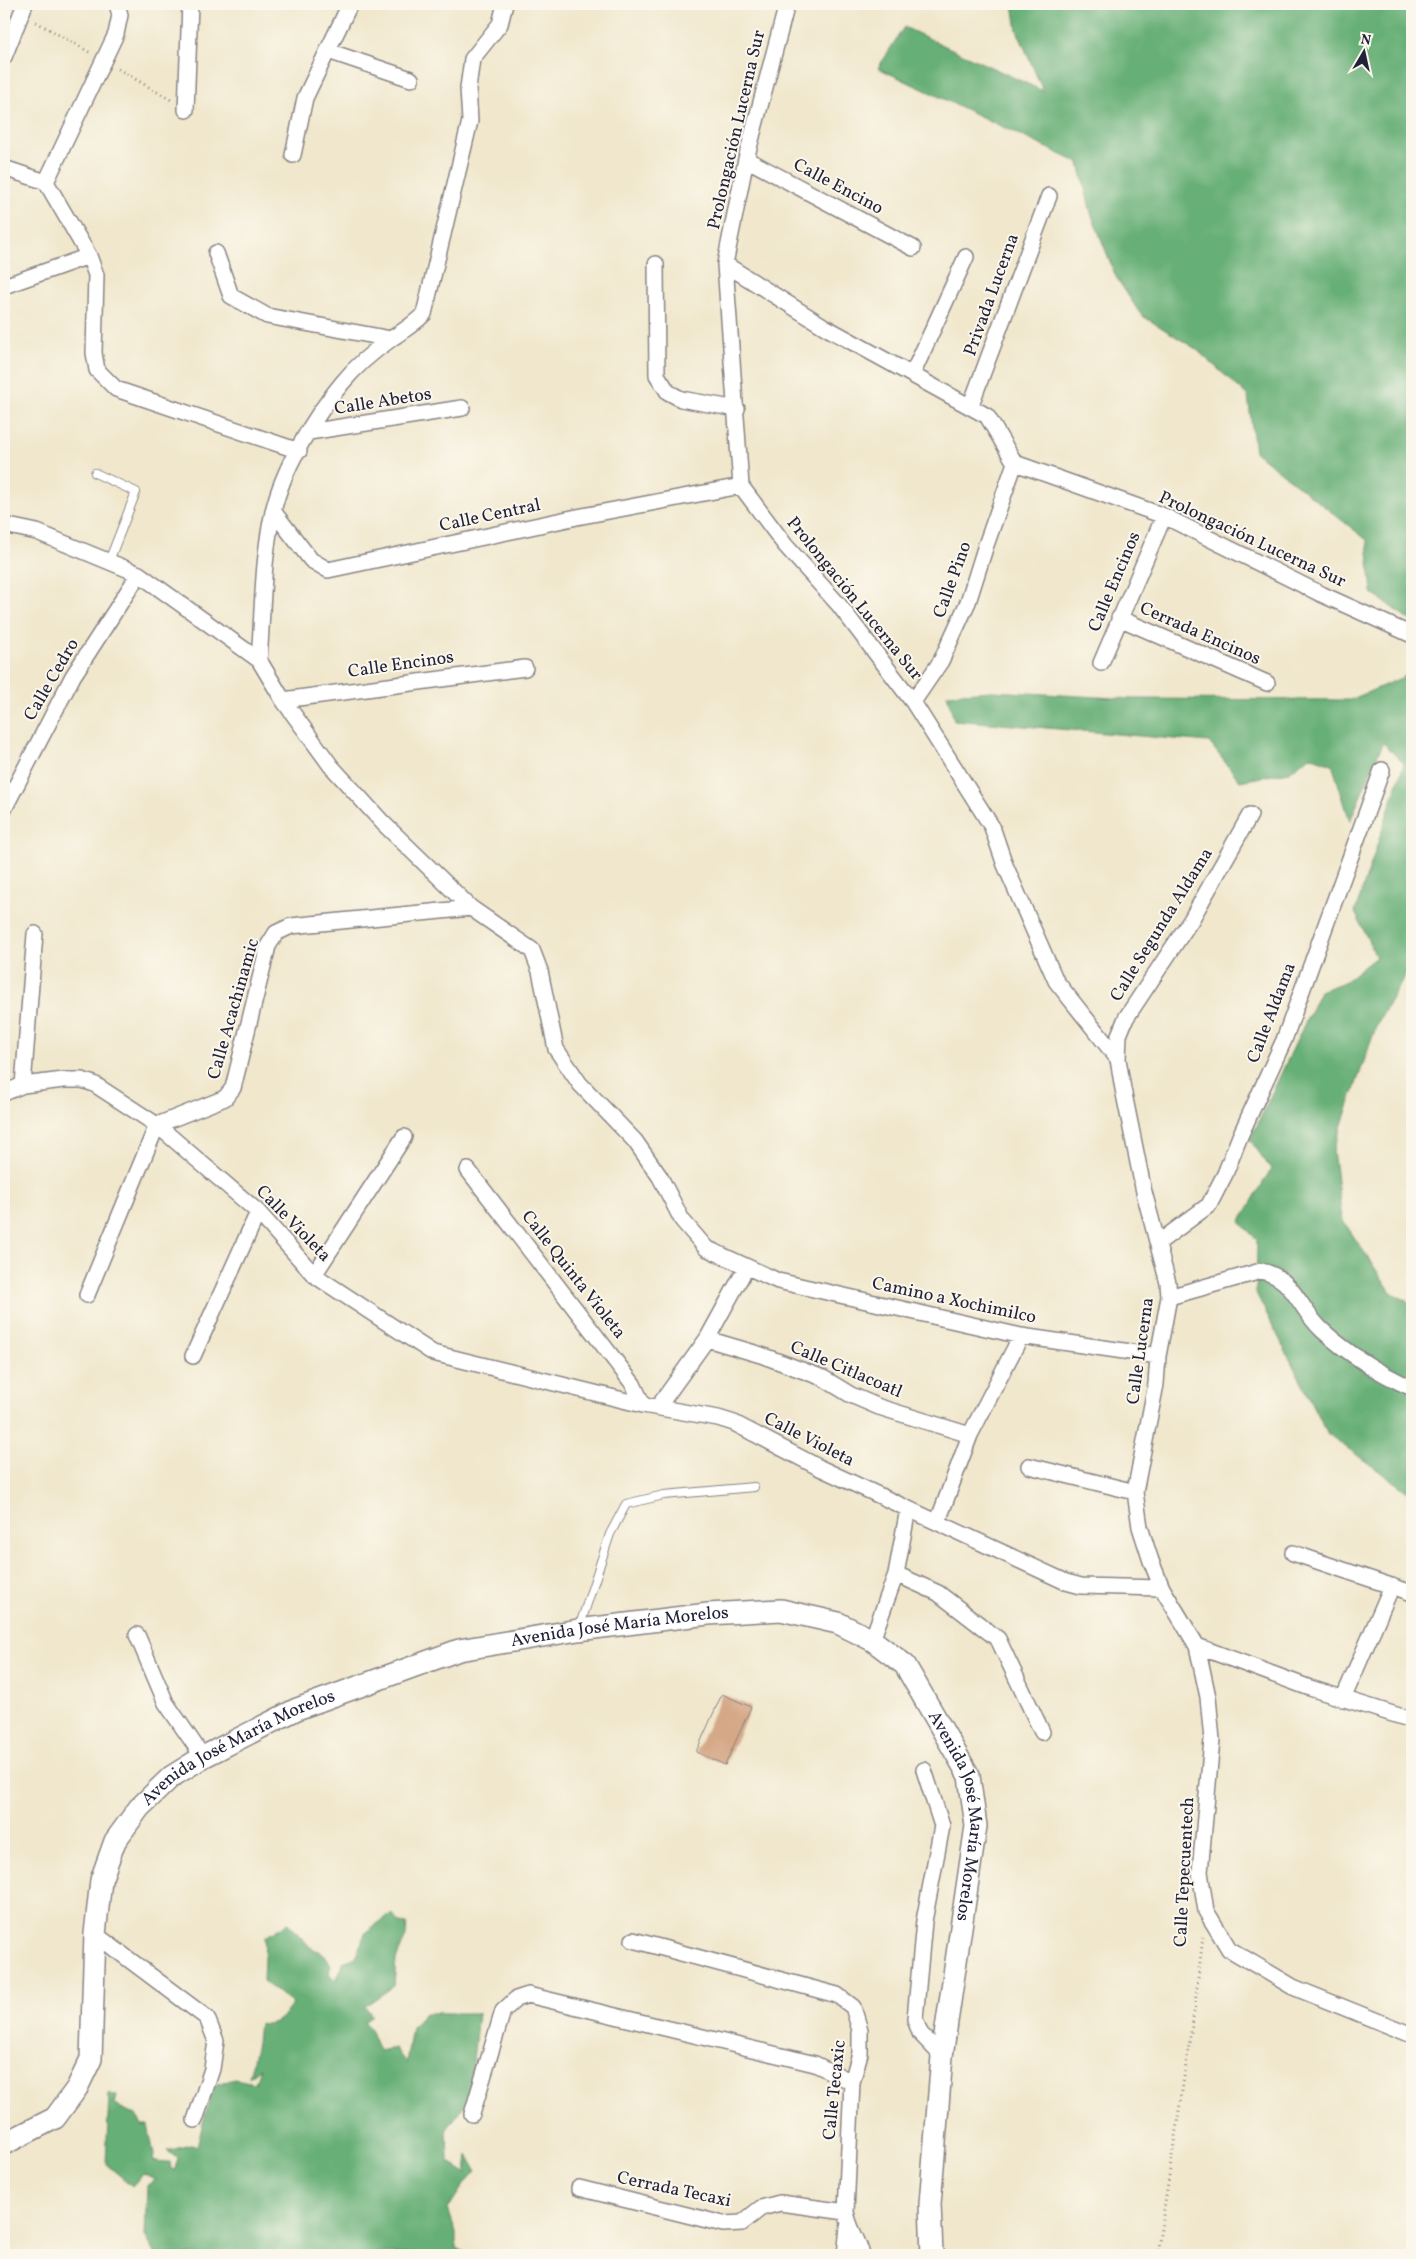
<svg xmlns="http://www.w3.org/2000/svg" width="1416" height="2259" font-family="Vollkorn,serif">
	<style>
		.forest { fill: #66af76; stroke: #446858 }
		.building { fill: #d5a887 }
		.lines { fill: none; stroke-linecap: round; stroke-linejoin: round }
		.lane-casing { stroke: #898484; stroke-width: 10 }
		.street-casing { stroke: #898484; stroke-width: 18 }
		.secondary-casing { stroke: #898484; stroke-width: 24 }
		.path { stroke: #898484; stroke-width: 3; stroke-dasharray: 1 4; stroke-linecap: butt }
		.lane { stroke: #fff; stroke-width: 8 }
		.street { stroke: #fff; stroke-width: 15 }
		.secondary { stroke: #fff; stroke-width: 21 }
		.labels { text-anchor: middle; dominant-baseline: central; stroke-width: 4; stroke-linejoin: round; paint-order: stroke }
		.street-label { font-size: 18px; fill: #22223b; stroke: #fbf7ec }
	</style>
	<rect width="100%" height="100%" fill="#fbf7ec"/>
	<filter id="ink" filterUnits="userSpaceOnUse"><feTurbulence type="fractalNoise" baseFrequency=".02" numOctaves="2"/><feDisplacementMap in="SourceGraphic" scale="10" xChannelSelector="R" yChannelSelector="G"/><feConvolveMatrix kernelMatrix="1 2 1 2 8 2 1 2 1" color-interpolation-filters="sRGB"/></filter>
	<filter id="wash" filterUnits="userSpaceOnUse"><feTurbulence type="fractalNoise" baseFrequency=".0096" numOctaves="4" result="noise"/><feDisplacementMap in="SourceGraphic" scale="20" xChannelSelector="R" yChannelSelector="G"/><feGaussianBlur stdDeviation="1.12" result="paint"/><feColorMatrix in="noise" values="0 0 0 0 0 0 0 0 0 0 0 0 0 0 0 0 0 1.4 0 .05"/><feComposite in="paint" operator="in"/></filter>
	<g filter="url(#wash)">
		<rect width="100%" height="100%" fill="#f0e7cc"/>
		<!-- forest -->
		<path class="forest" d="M1013,4H1412V622L1372,593L1367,540L1255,452L1248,396L1196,349L1141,315L1116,277L1091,213L1079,163L878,68L904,27L1043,91L1017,30Z
			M1408,675L1412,677V963L1377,1024L1333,1150L1342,1219L1391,1292L1412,1304V1495L1328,1434L1256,1293L1257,1240L1240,1222L1271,1169L1250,1140L1320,991L1344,982L1376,957L1355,912L1404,764L1383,743L1350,821L1332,764L1310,756L1289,772L1240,781L1209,742L954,720L947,694L992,691L1133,699L1350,700Z
			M392,1913L399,1923L407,1924L406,1936L396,1960L394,1986L365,2006L372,2016L364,2022L370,2029L379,2051L395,2048L406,2063L412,2027L425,2013H478L469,2099L447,2129L448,2161L466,2173L468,2155L476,2171L464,2184L448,2209L456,2233V2248L469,2254L156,2255L145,2236L147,2186L156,2180L143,2174L132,2186L106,2164L109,2094L117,2095L115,2105L136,2115L142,2125H148L154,2155L153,2161L170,2162L171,2169L175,2170L177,2158L167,2151L190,2145L197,2146L210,2097L217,2084L235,2079L255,2083L260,2068L249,2077L257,2043L259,2023C277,2027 282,2017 293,2004L263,1981L265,1937L288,1923L310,1947L324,1954L331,1965L329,1973L334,1980L340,1973L342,1962L355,1958L366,1932Z"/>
		<g id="blocks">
			<!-- building -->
			<path class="building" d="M722,1694L751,1707L725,1765L696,1752Z"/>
		</g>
	</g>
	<g filter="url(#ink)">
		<use href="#blocks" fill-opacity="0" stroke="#898484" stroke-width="1"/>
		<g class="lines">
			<defs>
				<path id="lane" d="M95,473L136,492L109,561
					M579,1628L610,1534L626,1504L664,1495L754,1487"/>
				<path id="street" d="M117,4L120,15L116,34L46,182L89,256L96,275L94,353L97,370L116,389L299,451
					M787,4L746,159L725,264L741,486L785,545L839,605L913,702L992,827L1005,865L1056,981L1118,1059
					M328,51L411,79
					M4,57L25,4
					M186,110L190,4
					M293,155L305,98L350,4
					M746,159L913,248
					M4,168L46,182
					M216,253L231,296L267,316L391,339
					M656,264L657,375L668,392L681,399L737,409
					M725,264L825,327L987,416L1015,463L1164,516L1321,594L1412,635
					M4,286L89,256
					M912,375L966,257
					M970,407L1049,196
					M309,432L462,408
					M273,511L311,560L328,570L577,517L741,486
					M4,525L37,532L139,574L259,660L283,700L331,766L383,823L471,908L532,950L540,971L556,1049L580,1084L635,1141L660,1177L682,1220L706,1248L778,1281L1021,1336L1158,1356
					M1119,618L1267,683
					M259,660C263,612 262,560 273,512C282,470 315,415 343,382C356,366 374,351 391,339C403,331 413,325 424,314L470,121L468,88L472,59L500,24L505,4
					M1101,663L1164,516
					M283,700L525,668
					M913,702L941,661L968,602L986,545L1015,463
					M4,809L73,676L139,574
					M1250,815L1191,920L1126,1018L1119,1035L1118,1059L1123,1089L1144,1192L1168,1283L1169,1297L1158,1356L1156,1384L1135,1492L1140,1527L1151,1561L1162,1588L1197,1646L1208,1697L1212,1740L1200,1872L1206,1911L1229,1949L1293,1987L1412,2035
					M23,1085L35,934
					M4,1093L23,1085L64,1080H82L94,1084L157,1125L258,1212L314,1275L433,1353L643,1405L718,1418L734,1423L820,1468L1066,1582L1081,1586L1162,1588
					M468,1170L633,1384L643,1405
					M1158,1243L1209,1205L1225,1174L1240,1136L1284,1040L1382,770
					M314,1275L404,1137
					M87,1295L157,1125L225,1098L233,1088L268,946L276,933L291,926L471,908
					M1169,1297L1261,1271C1294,1277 1299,1309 1322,1330C1347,1353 1381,1374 1412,1388
					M707,1339L761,1355L823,1378L851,1395L879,1407L970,1435
					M193,1356L258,1212
					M658,1407L707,1339L746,1268
					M1029,1466L1135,1492
					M938,1521L970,1435L1021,1336
					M1293,1553L1412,1593
					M896,1574L938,1593L998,1639L1042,1732
					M137,1635L166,1703L203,1757
					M872,1640L896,1574L908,1509
					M1197,1646L1310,1688L1412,1720
					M1343,1699L1392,1586
					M924,1770L942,1826L924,1921L915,2019L920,2033L942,2056
					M95,1934L207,2018L216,2041L212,2069L195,2120
					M633,1940L837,1995L853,2007L860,2030V2053L852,2082L846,2212C849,2229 858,2239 862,2255
					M472,2114L503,2011L516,1999L528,1995L815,2064L852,2082
					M579,2188L723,2224L742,2223L761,2208L780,2203L846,2212
					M845,2255L848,2227"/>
				<g id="secondary">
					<path id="s1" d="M4,2144L55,2118L77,2088L91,2059L95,1934L101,1880L115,1841L139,1808L171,1777L203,1757L297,1709L459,1650L578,1630L708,1614L781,1610L838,1623L872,1640L905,1665L969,1776L976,1826L942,2056L930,2204L932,2255"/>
				</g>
			</defs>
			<!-- lane casing -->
			<use href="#lane" class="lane-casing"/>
			<!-- street casing -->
			<use href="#street" class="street-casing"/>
			<!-- secondary casing -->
			<use href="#secondary" class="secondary-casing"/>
			<!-- path -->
			<path class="path" d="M36,22L91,53
				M118,69L171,100
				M1157,2255L1194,2012L1203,1937"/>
			<!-- lane -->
			<use href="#lane" class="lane"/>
			<!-- street -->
			<use href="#street" class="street"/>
			<!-- secondary -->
			<use href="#secondary" class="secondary"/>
		</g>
	</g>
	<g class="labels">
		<!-- street labels -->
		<g class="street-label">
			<text transform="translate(737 130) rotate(-77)">Prolongación Lucerna Sur</text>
			<text transform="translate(838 187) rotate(28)">Calle Encino</text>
			<text transform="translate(992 295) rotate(-70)">Privada Lucerna</text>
			<text transform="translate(383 402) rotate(-9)">Calle Abetos</text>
			<text transform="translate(490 516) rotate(-12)">Calle Central</text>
			<text transform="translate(1252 540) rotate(25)">Prolongación Lucerna Sur</text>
			<text transform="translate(953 580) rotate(-70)">Calle Pino</text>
			<text transform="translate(1115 582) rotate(-67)">Calle Encinos</text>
			<text transform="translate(854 599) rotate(51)">Prolongación Lucerna Sur</text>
			<text transform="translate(1200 634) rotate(24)">Cerrada Encinos</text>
			<text transform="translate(401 665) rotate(-8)">Calle Encinos</text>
			<text transform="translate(52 680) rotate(-60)">Calle Cedro</text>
			<text transform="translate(1162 925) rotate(-58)">Calle Segunda Aldama</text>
			<text transform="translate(234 1009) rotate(-74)">Calle Acachinamic</text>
			<text transform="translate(1272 1013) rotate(-69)">Calle Aldama</text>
			<text transform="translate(293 1224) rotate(46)">Calle Violeta</text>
			<text transform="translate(573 1275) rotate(52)">Calle Quinta Violeta</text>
			<text transform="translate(954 1301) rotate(12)">Camino a Xochimilco</text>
			<text transform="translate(1141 1351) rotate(-82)">Calle Lucerna</text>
			<text transform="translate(846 1370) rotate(23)">Calle Citlacoatl</text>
			<text transform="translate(809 1440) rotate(27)">Calle Violeta</text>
			<text stroke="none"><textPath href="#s1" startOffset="911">Avenida José María Morelos</textPath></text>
			<text stroke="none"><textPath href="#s1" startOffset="506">Avenida José María Morelos</textPath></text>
			<text stroke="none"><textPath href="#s1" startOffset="1376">Avenida José María Morelos</textPath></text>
			<text transform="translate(1185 1872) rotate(-87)">Calle Tepecuentech</text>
			<text transform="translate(835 2090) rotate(-84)">Calle Tecaxic</text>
			<text transform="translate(674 2190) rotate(12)">Cerrada Tecaxi</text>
		</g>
	</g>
	<!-- margin -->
	<rect width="1416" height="2259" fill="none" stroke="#fbf7ec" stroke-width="20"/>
	<!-- north arrow -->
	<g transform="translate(1364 52) rotate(9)" stroke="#fbf7ec" stroke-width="4" paint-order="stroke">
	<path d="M0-4L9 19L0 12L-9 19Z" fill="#22223b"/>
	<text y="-8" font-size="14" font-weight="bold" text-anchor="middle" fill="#22223b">N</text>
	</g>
</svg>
